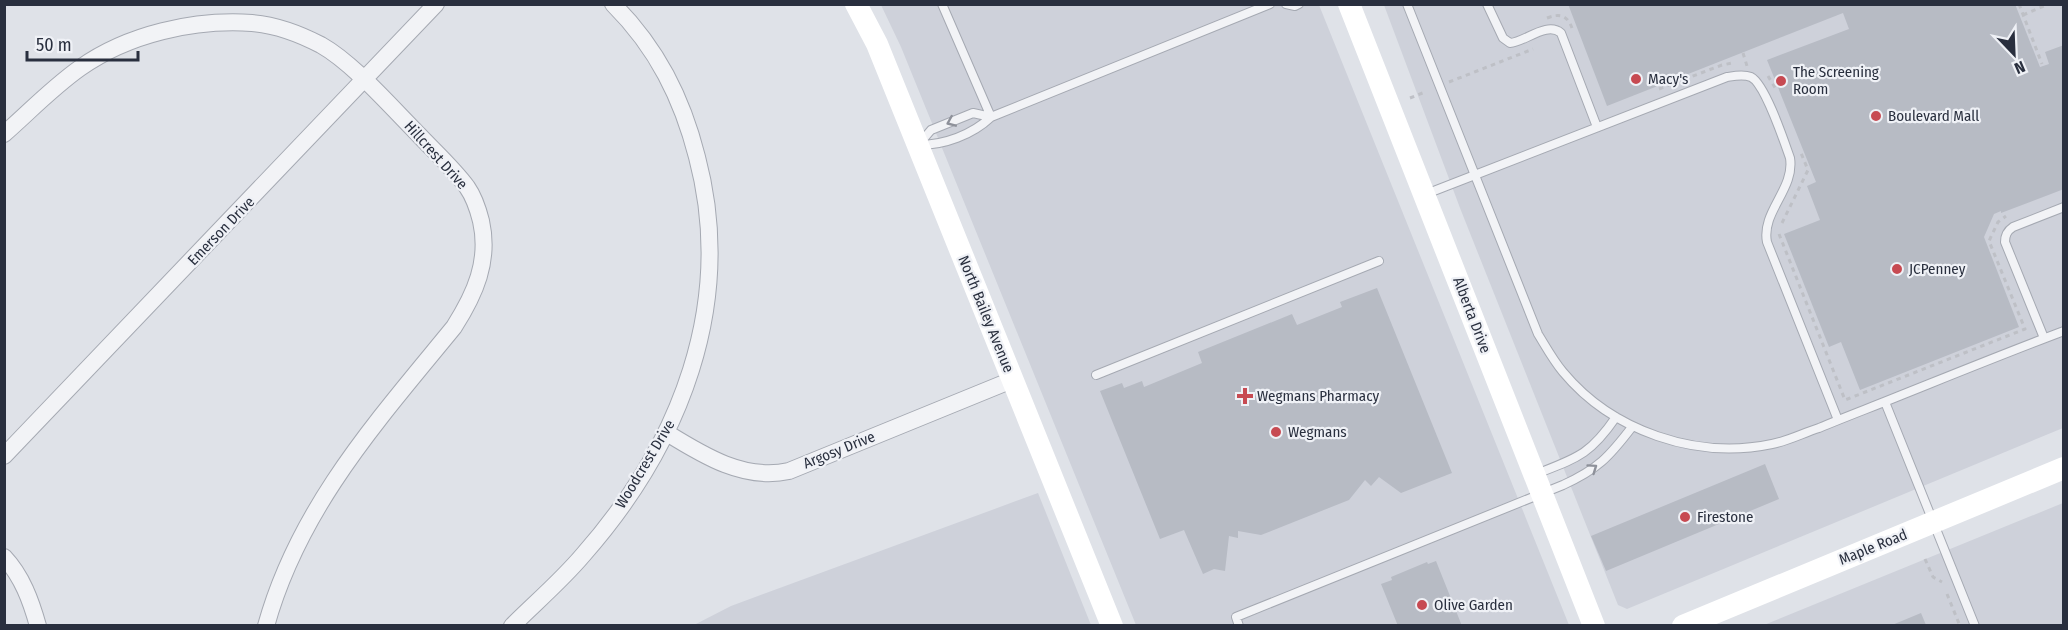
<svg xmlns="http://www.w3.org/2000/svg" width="2068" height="630" font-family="'Fira Sans Condensed',sans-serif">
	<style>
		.built { fill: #ced1da }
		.building { fill: #b7bbc4 }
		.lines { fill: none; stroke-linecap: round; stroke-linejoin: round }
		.lane-casing { stroke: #a5a9b2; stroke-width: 10 }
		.street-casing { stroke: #a5a9b2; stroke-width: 18 }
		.path { stroke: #bec0c6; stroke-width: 3; stroke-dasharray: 4.5 4.5; stroke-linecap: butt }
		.lane { stroke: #f2f3f6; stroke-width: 8 }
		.street { stroke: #f2f3f6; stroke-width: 16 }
		.secondary { stroke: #fff; stroke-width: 22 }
		.oneway { stroke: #8e919a }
		.poi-dot { fill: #c74a52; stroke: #eff1f6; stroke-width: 2 }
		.labels { text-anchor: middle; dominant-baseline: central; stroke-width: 4.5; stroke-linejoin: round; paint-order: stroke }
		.poi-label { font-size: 15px; fill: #292f3e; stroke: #eff1f6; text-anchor: start }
		.street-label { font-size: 15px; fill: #292f3e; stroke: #eff1f6 }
	</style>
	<rect width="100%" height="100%" fill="#dfe2e8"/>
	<!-- built -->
	<path class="built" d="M881,5H1319L1569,625H1136L901,47Z
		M1384,5H2063V428L1627,609L1618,605L1460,208Z
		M1038,493L1091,625H694L731,606Z
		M2063,503V625H1764Z"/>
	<!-- building -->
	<path class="building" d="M1568,4H2015L2040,67L2049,64L2045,52L2064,45V189L2001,213V211L1994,214L1984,237L2019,327L1860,390L1841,342L1829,347L1784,234L1820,220L1807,186L1816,182L1767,60L1849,29L1843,13L1607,106Z
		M1377,288L1452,473L1401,493L1379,477L1371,486L1365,480L1349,500L1261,535L1238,531V538L1229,536L1225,571L1214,569L1203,574L1184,530L1160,539L1100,391L1122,383L1124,388L1142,381L1144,387L1202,363L1198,352L1292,314L1297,325L1342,307L1340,302Z
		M1765,464L1779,499L1606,571L1591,536Z
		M1436,561L1462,626H1398L1381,584L1392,580L1391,577L1427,562L1428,564Z
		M1921,613L1926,625H1892Z"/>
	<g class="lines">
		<defs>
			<path id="lane" d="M942,4L991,117
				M1286,4L1295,6L1299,4
				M1407,4L1538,334C1546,347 1553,360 1563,372C1612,431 1696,460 1772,444C1788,441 1803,433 1819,428C1845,417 1872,407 1899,396C1954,374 2008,352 2064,331
				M1487,4L1503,38L1510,43C1525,42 1547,21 1561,33L1597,127
				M920,143L931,130L973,113L991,117
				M919,145C944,145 972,135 991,117L1270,4
				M1426,194L1727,77C1734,76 1743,74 1751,77C1765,84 1784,141 1790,158C1795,189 1761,212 1767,242L1838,420
				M2044,338L2005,242C2005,235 2007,231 2013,227L2064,207
				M1096,375L1379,261
				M1885,402L1975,626
				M1536,474C1577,458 1590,455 1616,417
				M1239,626L1236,617L1563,485C1598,469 1609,457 1632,427"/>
			<path id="street" d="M4,134C29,112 53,87 80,68C128,34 194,19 252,23C276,25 300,34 321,45C353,63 391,107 418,134C434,151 453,168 467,187C474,197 478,209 481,221C490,261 475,294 454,327C378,420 299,507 266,626
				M667,433C704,456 745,481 789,471L1012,380
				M4,456L436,4
				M4,557C22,576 31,601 38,626
				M512,626C536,602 561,581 583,555C680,445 736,304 697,157C682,98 657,48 613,4"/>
		</defs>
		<!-- lane casing -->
		<use href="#lane" class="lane-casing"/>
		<!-- street casing -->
		<use href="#street" class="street-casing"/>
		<!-- path -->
		<path class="path" d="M2019,4L2042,64
			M2063,4L2064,5
			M2023,15L2049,4
			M1547,18C1560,13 1567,15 1572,28
			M1743,53L1747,66
			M1768,76L1777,91
			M1449,82L1533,49
			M1659,89L1722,65L1732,63
			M1410,98L1425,92
			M1782,223L1808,170L1801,153
			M1779,234L1845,400L2025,329L1989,241L1998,222L2006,216
			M1925,559L1933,577L1942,582
			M1947,594L1960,626"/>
		<!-- lane -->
		<use href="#lane" class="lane"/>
		<!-- street -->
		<use href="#street" class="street"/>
		<!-- secondary -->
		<path class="secondary" d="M856,4L877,44L1112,626
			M1349,4L1594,626
			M1683,626L2064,468"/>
	</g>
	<!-- one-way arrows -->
	<defs><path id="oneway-chevron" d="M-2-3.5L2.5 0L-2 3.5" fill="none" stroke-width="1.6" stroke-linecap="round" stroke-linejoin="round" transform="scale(1.5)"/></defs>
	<g class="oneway">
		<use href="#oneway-chevron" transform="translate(951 122) rotate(157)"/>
		<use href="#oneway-chevron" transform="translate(1593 468) rotate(-35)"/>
	</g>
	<!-- markers -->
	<g class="poi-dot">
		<circle cx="1636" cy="79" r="6"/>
		<circle cx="1781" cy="81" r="6"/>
		<circle cx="1876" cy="116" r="6"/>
		<circle cx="1897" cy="269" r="6"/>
		<path d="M1242 387h6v6h6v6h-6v6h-6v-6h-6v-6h6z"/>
		<circle cx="1276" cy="432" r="6"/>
		<circle cx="1685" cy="517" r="6"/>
		<circle cx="1422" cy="605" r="6"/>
	</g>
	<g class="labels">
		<!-- poi labels -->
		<g class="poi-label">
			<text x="1793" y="72">The Screening<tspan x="1793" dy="17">Room</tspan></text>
			<text x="1648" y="79">Macy's</text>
			<text x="1888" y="116">Boulevard Mall</text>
			<text x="1909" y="269">JCPenney</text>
			<text x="1257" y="396">Wegmans Pharmacy</text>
			<text x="1288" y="432">Wegmans</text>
			<text x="1697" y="517">Firestone</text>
			<text x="1434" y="605">Olive Garden</text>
		</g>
		<!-- street labels -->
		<g class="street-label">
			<text transform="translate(436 155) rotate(48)">Hillcrest Drive</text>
			<text transform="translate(221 231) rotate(-46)">Emerson Drive</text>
			<text transform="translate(986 314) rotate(68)">North Bailey Avenue</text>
			<text transform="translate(1472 315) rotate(69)">Alberta Drive</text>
			<text transform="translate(839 450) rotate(-22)">Argosy Drive</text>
			<text transform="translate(645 464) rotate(-59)">Woodcrest Drive</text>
			<text transform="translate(1873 547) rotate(-22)">Maple Road</text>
		</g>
	</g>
	<!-- border -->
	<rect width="2068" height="630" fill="none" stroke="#292f3e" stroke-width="12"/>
	<!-- north arrow -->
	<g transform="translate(2014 54) rotate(157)" stroke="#eff1f6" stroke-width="4.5" paint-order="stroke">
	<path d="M0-4.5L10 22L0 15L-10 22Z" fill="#292f3e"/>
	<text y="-9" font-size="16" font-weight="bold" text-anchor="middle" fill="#292f3e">N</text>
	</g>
	<!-- scale -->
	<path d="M27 51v9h111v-9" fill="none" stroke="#292f3e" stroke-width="3"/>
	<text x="36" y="51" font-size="18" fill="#292f3e" stroke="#eff1f6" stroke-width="4.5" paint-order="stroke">50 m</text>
</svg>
